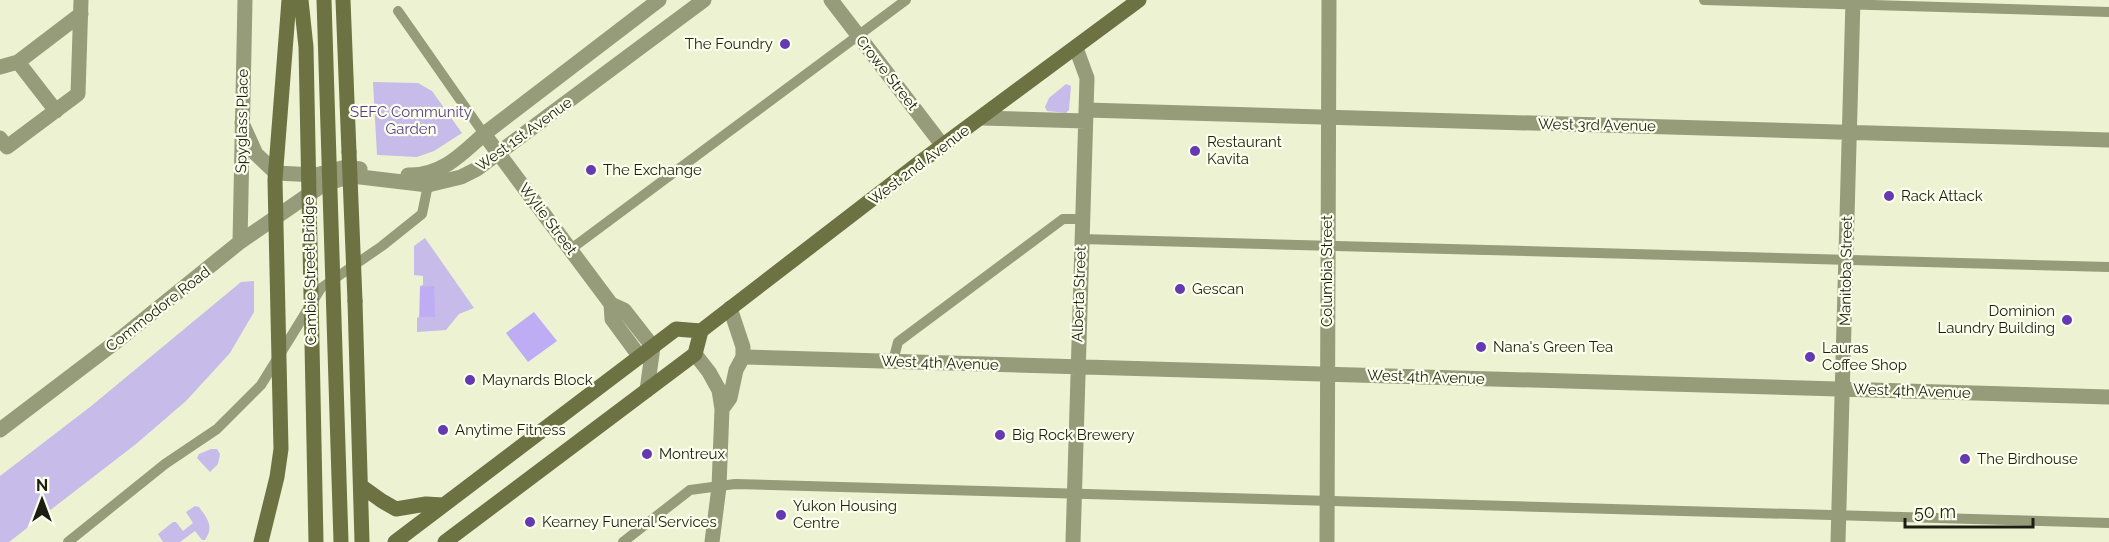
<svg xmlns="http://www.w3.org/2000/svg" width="2109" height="542" font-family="Raleway,sans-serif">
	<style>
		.green { fill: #c6bbe9 }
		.water { fill: #beacf5 }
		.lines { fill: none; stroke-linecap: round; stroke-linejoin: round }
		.service { stroke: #969b7a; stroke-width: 10 }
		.minor { stroke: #969b7a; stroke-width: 15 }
		.tertiary { stroke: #969b7a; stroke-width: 15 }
		.secondary { stroke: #6c7241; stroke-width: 15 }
		.secondary-bridge { stroke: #6c7241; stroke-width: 15 }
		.poi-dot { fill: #6539b1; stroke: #fbffeb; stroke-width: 2 }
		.labels { text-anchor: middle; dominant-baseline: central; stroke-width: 4.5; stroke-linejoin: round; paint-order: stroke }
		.poi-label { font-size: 15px; fill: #1c1e12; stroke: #fbffeb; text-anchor: start }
		.street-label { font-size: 15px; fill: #1c1e12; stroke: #fbffeb }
		.park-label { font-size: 15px; fill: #5a3e92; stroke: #fbffeb }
	</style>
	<rect width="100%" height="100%" fill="#edf3d2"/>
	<!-- green -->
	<path class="green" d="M373,82L418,83L432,91L462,133L434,151L417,157L377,155Z
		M1066,84L1071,86L1069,110L1066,113L1047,111L1045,107L1049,98Z
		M425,238L474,308L459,314L446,330L417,332V318L419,317L420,286L423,285V276L414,275V246Z
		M254,281V312L230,353L186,401L136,444L9,542H0V476L90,407L241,282Z
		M211,449H217L220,454L218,464L210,472L197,458L199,454Z
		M195,506L199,507C208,519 214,527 205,540H202L195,531L180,542H163L158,534L173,522H176L183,531L193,523L186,512Z"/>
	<!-- water -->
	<path class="water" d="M434,286L435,317H420V287Z
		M534,312L557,341L528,362L506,333Z"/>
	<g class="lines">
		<!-- service -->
		<path class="service" d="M1704,0L2109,12
			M398,11L484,134
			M1081,239L2109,267
			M571,249L906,0
			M893,361L898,342L1063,219H1082
			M68,542L165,464L217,429L261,385L321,288L382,246L422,214L428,185L432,180
			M623,542L690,490L735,484L2109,523"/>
		<!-- minor -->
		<path class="minor" d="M831,0L943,146
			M18,62L56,111
			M0,67L18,62L81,14
			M1086,110L2109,140
			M982,118L1085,121
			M242,123L256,154L276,173L316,175L346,167L360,169
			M484,134L611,304L624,310L653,347L647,390
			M0,138L7,147L78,94L81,0
			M408,175C441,176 461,155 484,134L659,0
			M240,242L245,0
			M611,304L612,319L640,357
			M743,357L2109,397
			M0,430L121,338L240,242L324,184L352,176L428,185L461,177L477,169L704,0
			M1073,542L1087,78L1076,48
			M1327,542L1329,0
			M1838,542L1853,0"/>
		<!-- tertiary -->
		<path class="tertiary" d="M695,354L709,372L719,390L722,409L719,487L712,542
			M722,409L730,398L736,370L743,357V347L730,308"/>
		<!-- secondary -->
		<path class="secondary" d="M343,0L349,152
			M355,301L362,542
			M361,486L382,501L396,509L426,504L443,505
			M395,542L676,329L701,331
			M445,542L695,354L701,331L706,327L919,163L1139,0"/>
		<!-- secondary-bridge -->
		<path class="secondary-bridge" d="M301,0L306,47L316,542
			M324,0L341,542
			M349,152L355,301
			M261,542L277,477L281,449L275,180L289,0"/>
	</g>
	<!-- markers -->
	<g class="poi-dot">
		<circle cx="785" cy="44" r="6"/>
		<circle cx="1195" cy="151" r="6"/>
		<circle cx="591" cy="170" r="6"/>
		<circle cx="1889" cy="196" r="6"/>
		<circle cx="1180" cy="289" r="6"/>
		<circle cx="2067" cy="320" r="6"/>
		<circle cx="1481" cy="347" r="6"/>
		<circle cx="1810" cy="357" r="6"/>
		<circle cx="470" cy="380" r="6"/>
		<circle cx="443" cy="430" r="6"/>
		<circle cx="1000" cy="435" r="6"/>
		<circle cx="647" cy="454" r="6"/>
		<circle cx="1965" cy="459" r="6"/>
		<circle cx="781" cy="515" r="6"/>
		<circle cx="530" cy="522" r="6"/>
	</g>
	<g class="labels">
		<!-- poi labels -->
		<g class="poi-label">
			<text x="773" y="44" text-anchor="end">The Foundry</text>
			<text x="1207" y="142">Restaurant<tspan x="1207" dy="17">Kavita</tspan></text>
			<text x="603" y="170">The Exchange</text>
			<text x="1901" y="196">Rack Attack</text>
			<text x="1192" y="289">Gescan</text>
			<text x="2055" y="311" text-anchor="end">Dominion<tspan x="2055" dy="17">Laundry Building</tspan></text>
			<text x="1493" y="347">Nana's Green Tea</text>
			<text x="1822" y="348">Lauras<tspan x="1822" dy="17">Coffee Shop</tspan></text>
			<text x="482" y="380">Maynards Block</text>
			<text x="455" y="430">Anytime Fitness</text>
			<text x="1012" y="435">Big Rock Brewery</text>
			<text x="659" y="454">Montreux</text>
			<text x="1977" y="459">The Birdhouse</text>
			<text x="793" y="506">Yukon Housing<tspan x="793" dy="17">Centre</tspan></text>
			<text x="542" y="522">Kearney Funeral Services</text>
		</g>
		<!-- street labels -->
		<g class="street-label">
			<text transform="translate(887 73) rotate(52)">Crowe Street</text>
			<text transform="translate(242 121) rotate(-89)">Spyglass Place</text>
			<text transform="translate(1597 125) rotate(1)">West 3rd Avenue</text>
			<text transform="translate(524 134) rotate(-36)">West 1st Avenue</text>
			<text transform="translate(919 165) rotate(-37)">West 2nd Avenue</text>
			<text transform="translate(548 219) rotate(53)">Wylie Street</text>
			<text transform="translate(310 271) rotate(-91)">Cambie Street Bridge</text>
			<text transform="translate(1327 271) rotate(-90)">Columbia Street</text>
			<text transform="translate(1846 271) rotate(-89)">Manitoba Street</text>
			<text transform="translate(1079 294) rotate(-88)">Alberta Street</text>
			<text transform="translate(158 309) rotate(-38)">Commodore Road</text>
			<text transform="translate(940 363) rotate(2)">West 4th Avenue</text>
			<text transform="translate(1426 377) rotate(2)">West 4th Avenue</text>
			<text transform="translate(1912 391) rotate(2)">West 4th Avenue</text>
		</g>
		<!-- park labels -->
		<g class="park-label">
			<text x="411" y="112">SEFC Community<tspan x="411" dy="17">Garden</tspan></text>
		</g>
	</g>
	<!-- north arrow -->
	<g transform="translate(42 500)" stroke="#fbffeb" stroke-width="4.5" paint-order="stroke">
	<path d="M0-4.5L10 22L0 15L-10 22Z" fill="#1c1e12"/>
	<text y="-9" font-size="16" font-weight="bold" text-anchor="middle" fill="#1c1e12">N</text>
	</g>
	<!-- scale -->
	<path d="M1905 518v9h128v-9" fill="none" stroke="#1c1e12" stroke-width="3"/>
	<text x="1914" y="518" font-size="18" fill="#1c1e12" stroke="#fbffeb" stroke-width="4.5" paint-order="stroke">50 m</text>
</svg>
